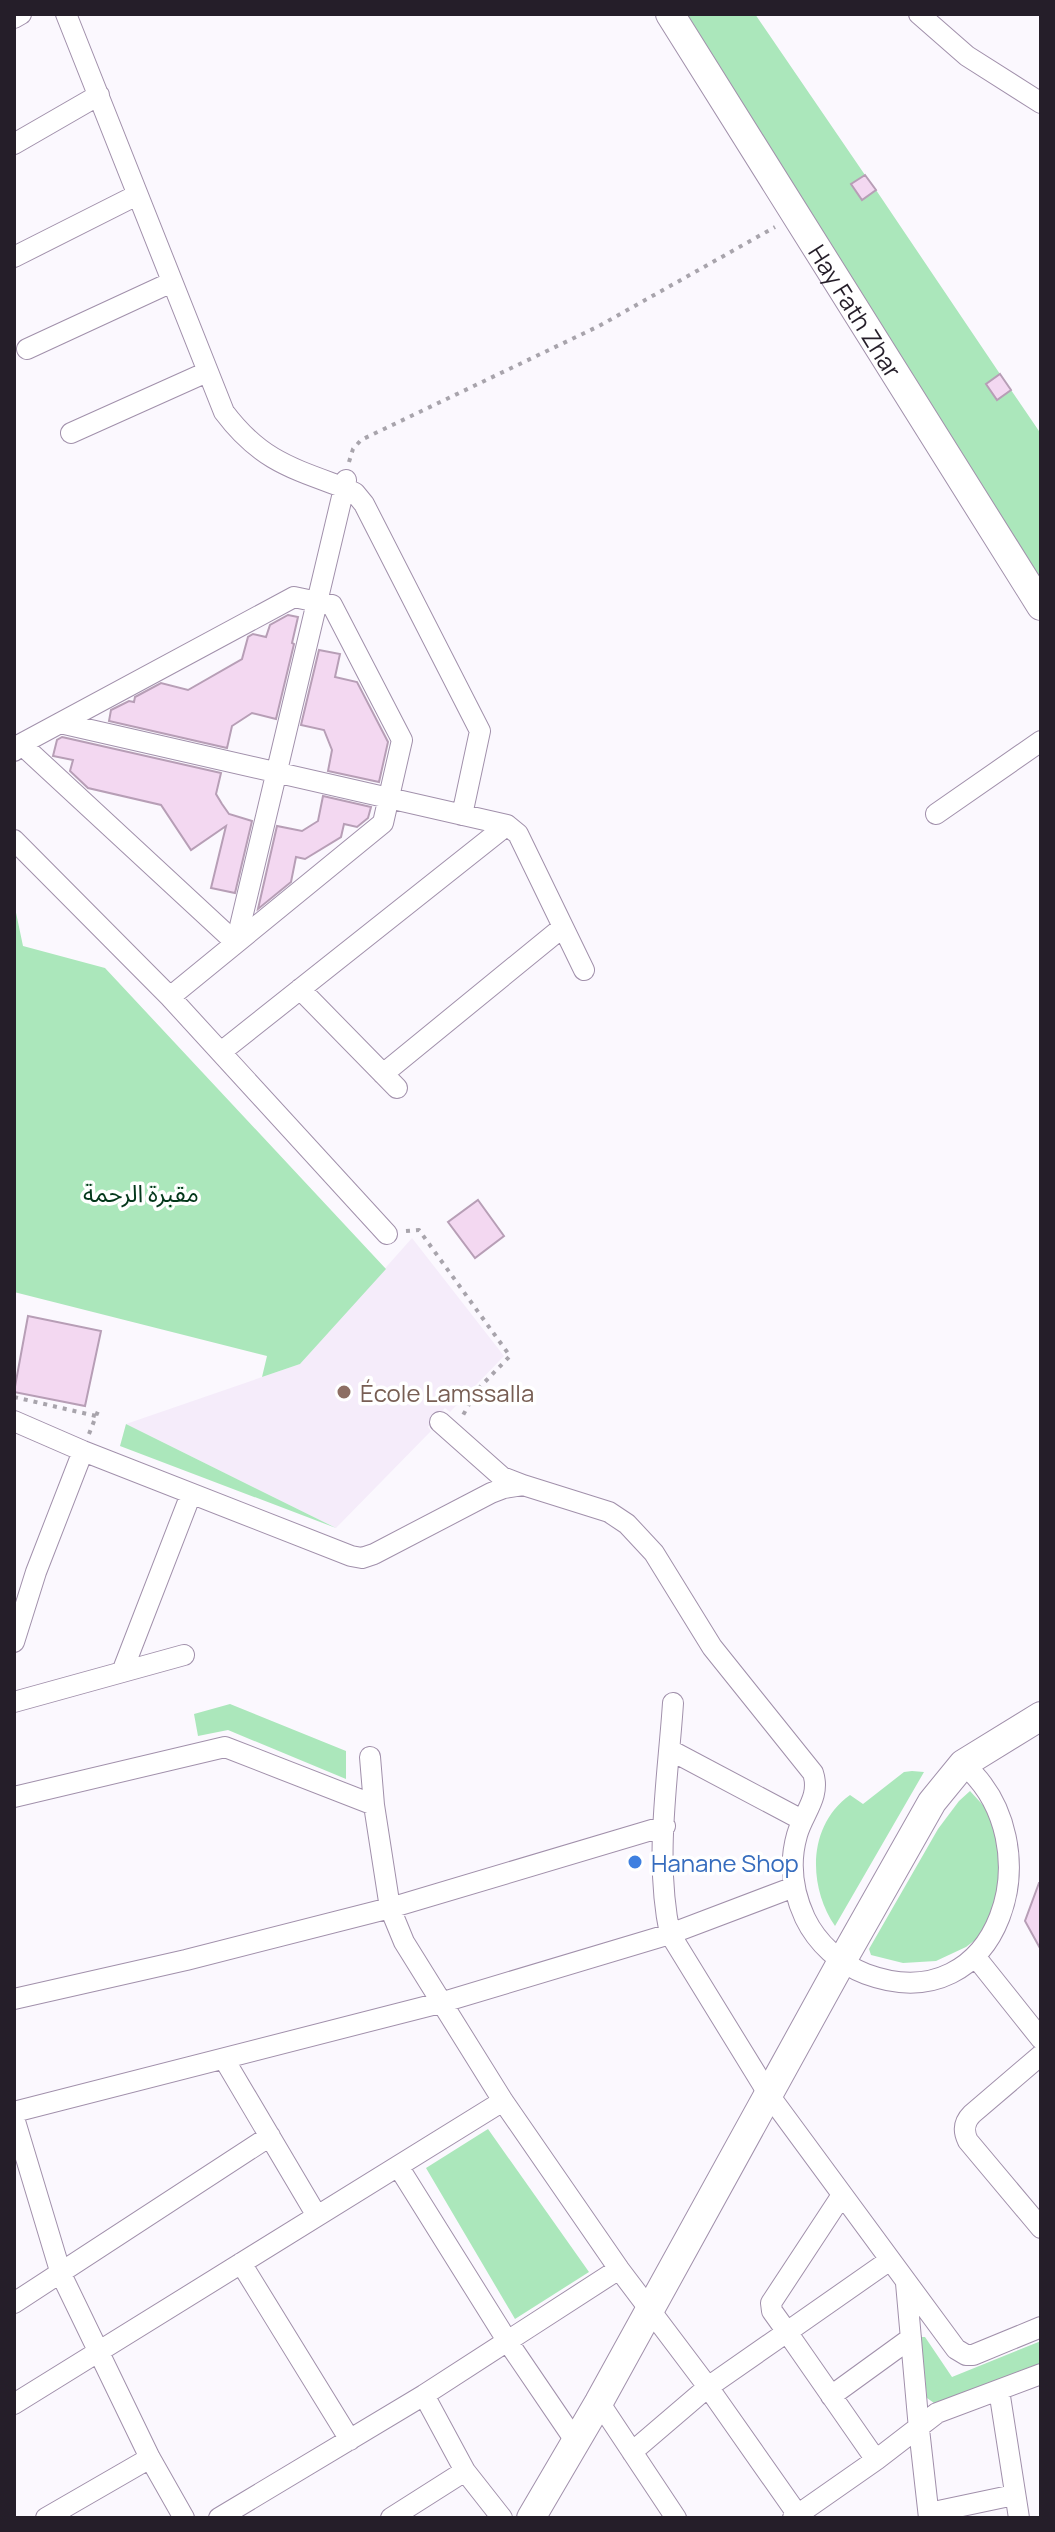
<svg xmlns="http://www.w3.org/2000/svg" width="1055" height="2532" font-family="Manrope,'Noto Sans Arabic',sans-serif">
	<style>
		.built { fill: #f5ecfa }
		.green { fill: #abe7bb }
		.building { fill: #f3d8f1; stroke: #b79eb6; stroke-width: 2 }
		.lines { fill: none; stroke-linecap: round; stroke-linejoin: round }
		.street-casing { stroke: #a190ab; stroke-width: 22 }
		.secondary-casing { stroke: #a190ab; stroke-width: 30 }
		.path { stroke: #a8a4ac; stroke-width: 4; stroke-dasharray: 4 6; stroke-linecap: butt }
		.street { stroke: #fff; stroke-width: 20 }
		.secondary { stroke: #fff; stroke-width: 28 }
		.education-dot { fill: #8d6e63; stroke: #fff; stroke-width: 3 }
		.shop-dot { fill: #3f7fe0; stroke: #fff; stroke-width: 3 }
		.labels { text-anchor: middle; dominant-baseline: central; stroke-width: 7; stroke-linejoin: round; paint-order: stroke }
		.street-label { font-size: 24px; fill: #251e29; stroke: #fff }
		.park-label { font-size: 24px; fill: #03371a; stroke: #fff }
		.education-label { font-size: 24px; fill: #785e54; stroke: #fff; text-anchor: start }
		.shop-label { font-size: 24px; fill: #366cbe; stroke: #fff; text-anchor: start }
	</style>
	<rect width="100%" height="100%" fill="#fbf8fe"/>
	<!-- built -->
	<path class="built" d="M412,1238L504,1356L450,1412L445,1408L428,1427L431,1431L336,1528L126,1424L300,1364Z"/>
	<!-- green -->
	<path class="green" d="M687,14H755L865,175L851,185L862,200L876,190L1000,374L987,384L997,400L1011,390L1041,434V579Z
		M14,903L23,946L105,968L386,1269L300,1364L262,1377L267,1356L14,1292Z
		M126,1424L336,1528L120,1446Z
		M230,1704L346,1751V1779L228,1730L198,1736L194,1714Z
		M912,1771L924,1772L835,1926C808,1886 807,1826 850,1795L863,1804L904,1772Z
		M970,1791L993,1816L1008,1879L979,1937L966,1947L936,1961L903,1963L871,1955L869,1949L938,1829L959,1801Z
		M488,2129L589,2272L515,2319L426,2168Z
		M921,2337H925L952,2377L1041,2341V2365L934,2403L927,2398Z"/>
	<!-- building -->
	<path class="building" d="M865,175L876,190L862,200L851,184Z
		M1000,374L1011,390L997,400L986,384Z
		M288,615L298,617L292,643L294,644L276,719L252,713L232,726L227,748L109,721L111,710L129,701L134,702L135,697L161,683L188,690L242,659L248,637L253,634L266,637L270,625Z
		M319,650L340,654L335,677L357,682L388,742L379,782L328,771L332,750L324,730L301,725Z
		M62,737L221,773L216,794L222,804L229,814L252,821L235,893L211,888L226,826L191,850L161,805L88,788L70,771L73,760L53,756L57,740Z
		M323,796L371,807L368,818L357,827L344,824L341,837L305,859L296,857L291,882L258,909L277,826L302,831L318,821Z
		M478,1200L504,1236L475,1258L448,1222Z
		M28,1316L101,1331L85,1406L14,1392Z
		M1039,1883H1041V1950L1025,1921Z"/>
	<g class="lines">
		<defs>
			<path id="street" d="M66,14L224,412C260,460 291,468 345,488L355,493L364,504L480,731L462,815
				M919,14L967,56L1041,103
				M14,18L21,14
				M14,144L99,95
				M14,257L137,195
				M27,349L172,282
				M71,433L207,372
				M60,723L507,825L518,834L584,970
				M21,744L236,943L346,480
				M14,751L21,744L294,597L332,605L402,740L383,823L170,997
				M936,814L1041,741
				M14,840L170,997L387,1234
				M300,989L397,1088
				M221,1052L507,825
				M383,1074L563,927
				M14,1421L83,1451L351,1556L362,1558L374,1554L491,1493L504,1488L523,1485
				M440,1422L502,1477L523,1485L609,1512L627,1524L654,1553L712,1647L813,1773C821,1797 803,1813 797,1835C789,1863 793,1892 805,1918C817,1943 840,1964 866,1974C1001,2024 1055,1842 963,1764
				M14,1642L36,1572L83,1451
				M122,1672L191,1494
				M14,1702L184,1655
				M673,1703C668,1779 654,1859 670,1934L769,2095L956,2349L966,2355H973L1041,2327
				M670,1750L802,1820
				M370,1757L374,1805L390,1908L404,1942L503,2101L619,2269L708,2387L800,2518
				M14,1797L225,1747L374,1805
				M978,1960L1041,2039
				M14,1999L186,1960L390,1908L665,1826
				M1041,2055L972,2114C964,2122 963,2131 968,2141L1041,2228
				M224,2059L317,2216
				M14,2112L440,2003L670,1934L794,1887
				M14,2118L61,2274L150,2458L184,2518
				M398,2166L508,2342L576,2442
				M241,2263L350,2440
				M906,2283L919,2429L929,2518
				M14,2303L270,2136
				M999,2390L1019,2518
				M424,2395L465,2471L502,2518
				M831,2396L911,2338
				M599,2402L676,2518
				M14,2404L503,2101
				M632,2452L708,2387L787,2332L772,2311L771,2303L842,2195
				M876,2460L937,2413L1041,2374
				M929,2513L1014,2495
				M46,2518L150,2458
				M219,2518L424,2395L619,2269
				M391,2518L465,2471
				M793,2518L876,2460L787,2332L890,2260"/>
			<g id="secondary">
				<path id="s1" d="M670,14L1041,606"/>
				<path d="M531,2518L599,2402L842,1961L932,1802L963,1764L1041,1716"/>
			</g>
		</defs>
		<!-- street casing -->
		<use href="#street" class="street-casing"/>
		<!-- secondary casing -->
		<use href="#secondary" class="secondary-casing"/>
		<!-- path -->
		<path class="path" d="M349,462L353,449L361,440L599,326L775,227
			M406,1231L419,1230L510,1356L477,1390L462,1417
			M14,1397L96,1416
			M89,1434L98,1411"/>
		<!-- street -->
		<use href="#street" class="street"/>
		<!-- secondary -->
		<use href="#secondary" class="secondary"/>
	</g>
	<!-- markers -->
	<circle class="education-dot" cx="344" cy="1392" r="8"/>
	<circle class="shop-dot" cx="635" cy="1862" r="8"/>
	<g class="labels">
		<!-- street labels -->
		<g class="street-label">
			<text stroke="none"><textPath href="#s1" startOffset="350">Hay Fath Zhar</textPath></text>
		</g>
		<!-- park labels -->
		<g class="park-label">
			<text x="141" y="1192">مقبرة الرحمة</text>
		</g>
		<!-- education labels -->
		<g class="education-label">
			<text x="360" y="1392">École Lamssalla</text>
		</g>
		<!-- shop labels -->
		<g class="shop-label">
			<text x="651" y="1862">Hanane Shop</text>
		</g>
	</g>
	<!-- border -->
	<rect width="1055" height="2532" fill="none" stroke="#251e29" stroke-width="32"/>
</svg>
